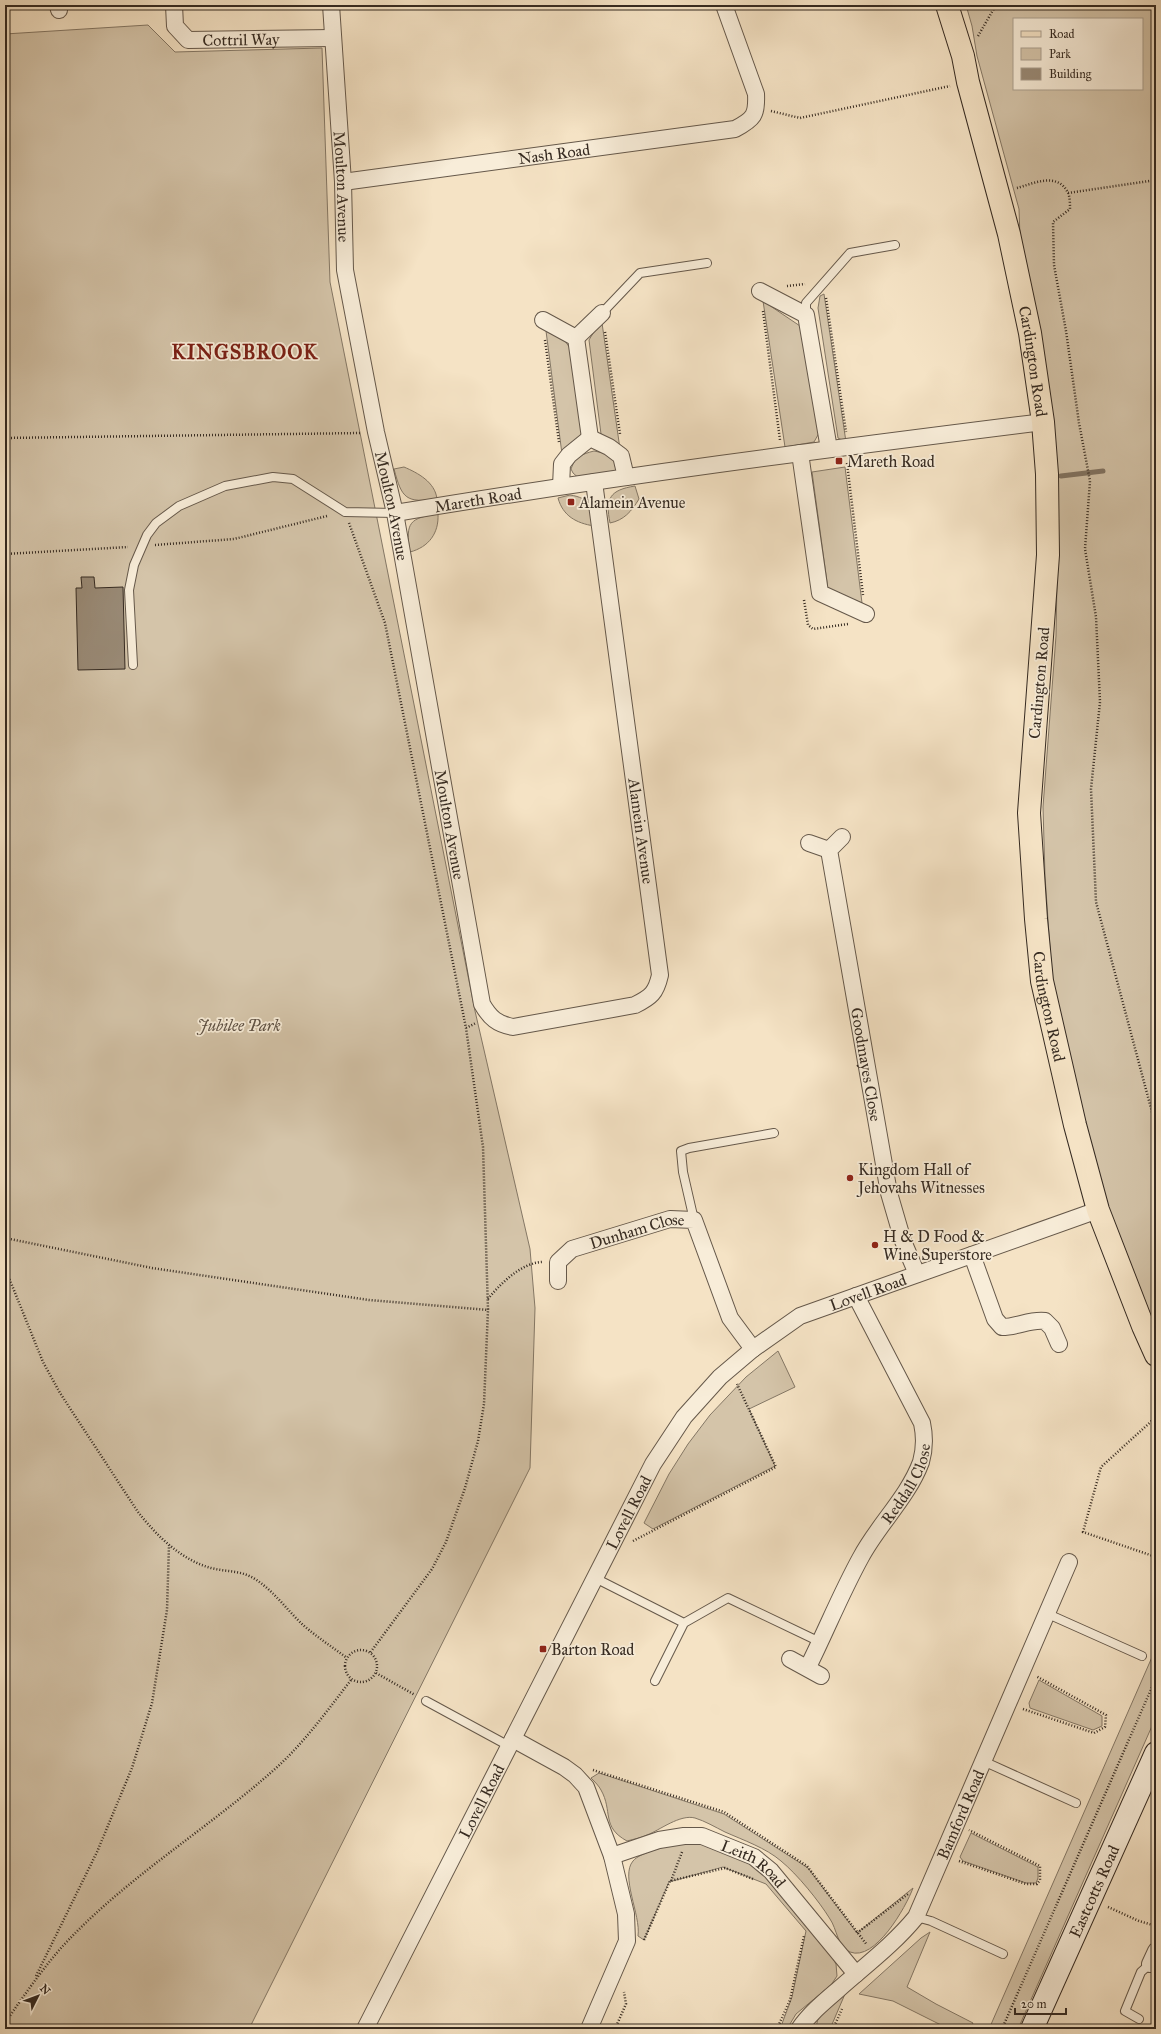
<svg xmlns="http://www.w3.org/2000/svg" width="1161" height="2034" font-family="'IM FELL Great Primer',serif">
	<style>
		.green { fill: #d4c4a9; stroke: #847765; fill-rule: evenodd }
		.lines { fill: none; stroke-linecap: round; stroke-linejoin: round }
		.stream { stroke: #817362; stroke-width: 5 }
		.building { fill: #998a76; stroke: #352a21 }
		.lane-casing { stroke: #65584a; stroke-width: 10 }
		.street-casing { stroke: #65584a; stroke-width: 18 }
		.secondary-casing { stroke: #352a21; stroke-width: 24 }
		.primary-casing { stroke: #352a21; stroke-width: 24 }
		.path { stroke: #352a21; stroke-width: 2.5; stroke-dasharray: 1 2; stroke-linecap: butt }
		.lane { stroke: #f8edd9; stroke-width: 8 }
		.street { stroke: #f8edd9; stroke-width: 16 }
		.secondary { stroke: #f8edd9; stroke-width: 22 }
		.primary { stroke: #f5e3c5; stroke-width: 22 }
		.poi-dot { fill: #8f2418; stroke: #f8edd9; stroke-width: 1.5 }
		.labels { text-anchor: middle; dominant-baseline: central; stroke-width: 3.5; stroke-linejoin: round; paint-order: stroke }
		.street-label { font-size: 16px; fill: #352a21; stroke: #f8edd9 }
		.poi-label { font-size: 16px; fill: #352a21; stroke: #f8edd9; text-anchor: start }
		.park-label { font-size: 16px; font-style: italic; fill: #5d5043; stroke: #f8edd9 }
		.district-label { font-size: 20px; font-weight: bold; letter-spacing: 1px; fill: #7a1f14; stroke: #f8edd9 }
	</style>
	<rect width="100%" height="100%" fill="#f5e3c5"/>
	<filter id="stains"><feTurbulence type="fractalNoise" baseFrequency=".005" numOctaves="4"/><feColorMatrix values="0 0 0 0 .2 0 0 0 0 .09 0 0 0 0 .02 0 0 0 .5 -.17"/></filter>
	<radialGradient id="worn" r=".72"><stop offset=".6" stop-color="#630" stop-opacity="0"/><stop offset="1" stop-color="#630" stop-opacity=".3"/></radialGradient>
	<!-- green -->
	<path class="green" d="M966,5H1156V1329L1130,1269L1104,1195L1075,1084L1052,978L1045,876L1043,807L1056,636L1058,524L1055,447L1044,355L1020,237L1019,209L977,56L972,26ZM1014,19H1142V89H1014Z
		M148,25L175,52L322,48L330,282L475,1011L530,1249L535,1308L530,1468L249,2029H5V34Z
		M824,294L846,442L838,438L818,308L820,296Z
		M763,301L803,328L819,433L814,442L785,447Z
		M602,323L620,449L601,434L589,340L595,330Z
		M546,331L565,341L572,351L582,434L562,454Z
		M594,451L613,455L616,470L610,475L581,480L573,473L571,469C575,457 582,454 594,451Z
		M404,467C418,473 435,482 437,499C406,503 402,499 394,469Z
		M845,467L862,603L828,589L812,472Z
		M635,486L639,499C631,512 624,520 610,523C605,498 610,490 635,486Z
		M570,495C591,498 591,508 594,526C576,523 563,516 558,498Z
		M438,514C439,533 429,547 410,552C405,522 410,518 438,514Z
		M778,1351L795,1387L749,1409L775,1466L653,1529L644,1523L669,1474L688,1444L710,1415L746,1377Z
		M1156,1648V1717L1018,2029H989Z
		M1039,1680L1102,1716V1726L1093,1730L1030,1708L1029,1703Z
		M599,1773L724,1814L808,1868L857,1933L913,1888C906,1907 875,1962 850,1952C837,1946 837,1929 830,1919C819,1901 797,1874 781,1861C766,1848 743,1840 725,1832C715,1827 705,1821 695,1818C680,1814 660,1830 647,1835C641,1838 634,1839 627,1841C601,1827 613,1811 601,1790C599,1786 595,1782 591,1778Z
		M971,1833L1038,1867V1878L1036,1883H1026L963,1861L960,1857Z
		M682,1842H700L757,1867L767,1876L831,1955L836,1964L837,1976L831,1985L796,2014L787,2029H780L792,1997L806,1931L766,1884L723,1867L669,1882L644,1940L638,1936C641,1915 620,1876 633,1861C640,1852 670,1846 682,1842Z
		M930,1932L907,1987L936,2004L973,2023L970,2029H949L893,2001L859,1994L921,1938Z
		M845,1994L830,2029H817C814,2013 834,2002 845,1994Z"/>
	<g class="lines">
		<!-- stream -->
		<path class="stream" d="M1061,476L1103,471"/>
	</g>
	<!-- building -->
	<path class="building" d="M81,577H94L95,588L123,587L125,669L78,670L76,588H82Z"/>
	<g class="lines">
		<defs>
			<path id="lane" d="M602,313L640,273L707,263
				M806,315V303L850,253L895,245
				M133,665L129,590L134,565L147,535L156,523L179,506L225,486L273,477L293,479L345,512L395,513
				M694,1220L683,1172L681,1151L689,1148L774,1133
				M595,1578L684,1623
				M1048,1614L1142,1656
				M655,1681L684,1623L728,1598L820,1642
				M426,1701L509,1746
				M983,1761L1076,1803
				M916,1917L931,1921L1003,1954
				M1139,2019L1125,2011L1141,1972L1150,1964"/>
			<g id="street">
				<path d="M58,5L59,10"/>
				<path id="s1" d="M174,5L175,26L188,40L333,38"/>
				<path id="s2" d="M331,5L343,182L345,270L376,432L395,513L482,1004C490,1018 497,1024 513,1027L635,1005C651,997 656,993 660,975L594,482"/>
				<path id="s3" d="M343,182L735,129C754,119 757,115 756,94L724,5"/>
				<path d="M760,291L806,315L829,449"/>
				<path d="M543,320L576,338L590,438"/>
				<path d="M576,338L602,313"/>
				<path d="M800,453L820,593L866,614"/>
				<path d="M561,486L562,464L569,455L590,438L609,447L621,456L626,477"/>
				<path id="s4" d="M395,513C610,477 827,449 1043,422"/>
				<path id="s5" d="M842,837L829,850L889,1193L903,1241L917,1274"/>
				<path d="M809,843L829,850"/>
				<path d="M972,1255L995,1319L1002,1327C1018,1327 1030,1319 1045,1321L1052,1328L1059,1344"/>
				<path id="s6" d="M558,1281V1262L572,1249L670,1219L694,1220L730,1318L753,1349"/>
				<path d="M790,1659L821,1676"/>
				<path id="s7" d="M808,1667C826,1631 841,1593 861,1557C878,1525 908,1497 921,1462C925,1448 925,1437 922,1423L856,1296"/>
				<path d="M513,1739L564,1767L575,1775L586,1787L612,1856L626,1914L627,1941L589,2029"/>
				<path id="s8" d="M612,1856L659,1840L684,1836H702L754,1857L771,1871L856,1974"/>
				<path d="M1150,1964L1156,1951"/>
				<path id="s9" d="M365,2029L653,1464L684,1417L720,1377L753,1349L800,1316L1098,1210"/>
				<path id="s10" d="M799,2029C810,2013 825,2001 840,1988C866,1965 894,1944 916,1917L1069,1562"/>
			</g>
			<g id="secondary">
				<path id="s11" d="M1032,2029L1156,1753"/>
			</g>
			<g id="primary">
				<path id="s12" d="M947,5L963,56L968,82L1009,234L1030,333L1043,422L1047,474L1048,555L1029,813L1036,919L1042,981L1075,1125L1098,1210L1143,1326L1156,1355"/>
			</g>
		</defs>
		<!-- lane casing -->
		<use href="#lane" class="lane-casing"/>
		<!-- street casing -->
		<use href="#street" class="street-casing"/>
		<!-- secondary casing -->
		<use href="#secondary" class="secondary-casing"/>
		<!-- primary casing -->
		<use href="#primary" class="primary-casing"/>
		<!-- path -->
		<path class="path" d="M978,36L996,5
			M771,111L800,118L950,86
			M1017,188C1032,184 1058,171 1068,193C1070,197 1070,204 1070,209L1053,222L1054,265L1066,331L1079,423L1090,481L1085,549L1096,617L1100,702L1091,789L1096,902L1156,1127
			M1068,193L1156,180
			M787,286L805,284
			M826,298L846,432
			M763,311L780,440
			M605,332L620,434
			M545,340L559,442
			M5,438L360,433
			M847,463L863,595
			M349,523L385,623L466,1028L483,1147L488,1310L484,1404L478,1441L465,1488L446,1542L432,1569L370,1653
			M155,545L234,539L327,516
			M5,554L128,547
			M804,600L808,625L813,629L848,624
			M466,1028L476,1023
			M1156,1225L1153,1235L1156,1246
			M5,1238L152,1268L369,1300L488,1310V1308
			M5,1268L43,1362L60,1393L138,1512C156,1535 181,1560 211,1568C226,1572 241,1570 255,1579C274,1591 287,1610 303,1625C317,1637 332,1647 347,1658
			M488,1299C500,1284 521,1263 542,1262
			M1156,1417L1101,1467L1083,1532L1156,1557
			M633,1541L776,1467L737,1384
			M345 1666a16 16 0 1 1 32 0a16 16 0 1 1-32 0Z
			M376,1673L415,1695
			M1023,1709L1094,1733L1105,1727L1106,1715L1036,1676
			M593,1770L724,1812L807,1866L867,1945
			M959,1861L1026,1884H1037L1040,1880V1866L969,1830
			M671,1881L682,1852
			M1108,1907L1139,1921L1156,1926
			M857,1933L908,1894
			M644,1940L670,1881L725,1868L753,1879
			M36,1976L97,1852L132,1768L152,1703L167,1610L169,1545
			M5,2023C23,1997 40,1972 61,1948C124,1879 205,1831 275,1769C304,1743 327,1711 351,1680
			M615,2029L626,2004L624,1992
			M777,2029L790,2000L804,1936
			M833,2029L842,2009
			M1002,2029L1156,1678"/>
		<!-- lane -->
		<use href="#lane" class="lane"/>
		<!-- street -->
		<use href="#street" class="street"/>
		<!-- secondary -->
		<use href="#secondary" class="secondary"/>
		<!-- primary -->
		<use href="#primary" class="primary"/>
	</g>
	<!-- markers -->
	<g class="poi-dot">
		<rect x="835" y="457" width="8" height="8" rx="2"/>
		<rect x="567" y="498" width="8" height="8" rx="2"/>
		<circle cx="850" cy="1178" r="4"/>
		<circle cx="875" cy="1245" r="4"/>
		<rect x="539" y="1645" width="8" height="8" rx="2"/>
	</g>
	<g class="labels">
		<!-- street labels -->
		<g class="street-label">
			<text stroke="none"><textPath href="#s1" startOffset="93">Cottril Way</textPath></text>
			<text stroke="none"><textPath href="#s3" startOffset="213">Nash Road</textPath></text>
			<text stroke="none"><textPath href="#s2" startOffset="182">Moulton Avenue</textPath></text>
			<text stroke="none"><textPath href="#s12" startOffset="367">Cardington Road</textPath></text>
			<text stroke="none"><textPath href="#s4" startOffset="84">Mareth Road</textPath></text>
			<text stroke="none"><textPath href="#s2" startOffset="506">Moulton Avenue</textPath></text>
			<text transform="translate(1039 683) rotate(-85)">Cardington Road</text>
			<text stroke="none"><textPath href="#s2" startOffset="830">Moulton Avenue</textPath></text>
			<text transform="translate(641 831) rotate(82)">Alamein Avenue</text>
			<text stroke="none"><textPath href="#s12" startOffset="1015">Cardington Road</textPath></text>
			<text stroke="none"><textPath href="#s5" startOffset="236">Goodmayes Close</textPath></text>
			<text stroke="none"><textPath href="#s6" startOffset="106">Dunham Close</textPath></text>
			<text stroke="none"><textPath href="#s9" startOffset="917">Lovell Road</textPath></text>
			<text stroke="none"><textPath href="#s7" startOffset="209">Reddall Close</textPath></text>
			<text stroke="none"><textPath href="#s9" startOffset="580">Lovell Road</textPath></text>
			<text stroke="none"><textPath href="#s9" startOffset="256">Lovell Road</textPath></text>
			<text stroke="none"><textPath href="#s10" startOffset="274">Bamford Road</textPath></text>
			<text stroke="none"><textPath href="#s8" startOffset="152">Leith Road</textPath></text>
			<text stroke="none"><textPath href="#s11" startOffset="151">Eastcotts Road</textPath></text>
		</g>
		<!-- poi labels -->
		<g class="poi-label">
			<text x="847" y="461">Mareth Road</text>
			<text x="579" y="502">Alamein Avenue</text>
			<text x="858" y="1169">Kingdom Hall of<tspan x="858" dy="18">Jehovahs Witnesses</tspan></text>
			<text x="883" y="1236">H &amp; D Food &amp;<tspan x="883" dy="18">Wine Superstore</tspan></text>
			<text x="551" y="1649">Barton Road</text>
		</g>
		<!-- park labels -->
		<g class="park-label">
			<text x="239" y="1025">Jubilee Park</text>
		</g>
		<!-- district labels -->
		<g class="district-label">
			<text x="245" y="352">KINGSBROOK</text>
		</g>
	</g>
	<!-- margin -->
	<rect width="1161" height="2034" fill="none" stroke="#f5e3c5" stroke-width="20"/>
	<rect x="6" y="6" width="1149" height="2022" fill="none" stroke="#352a21" stroke-width="2"/>
	<rect x="10" y="10" width="1141" height="2014" fill="none" stroke="#352a21"/>
	<!-- legend -->
	<rect x="1013" y="18" width="130" height="72" fill="#f8edd9" stroke="#aa9f8f"/>
	<rect x="1021" y="31" width="20" height="6" fill="#f5e3c5" stroke="#aa9f8f"/>
	<text x="1049" y="38" font-size="12" fill="#352a21">Road</text>
	<rect x="1021" y="48" width="20" height="12" fill="#d4c4a9" stroke="#aa9f8f"/>
	<text x="1049" y="58" font-size="12" fill="#352a21">Park</text>
	<rect x="1021" y="68" width="20" height="12" fill="#998a76" stroke="#aa9f8f"/>
	<text x="1049" y="78" font-size="12" fill="#352a21">Building</text>
	<!-- north arrow -->
	<g transform="translate(38 1996) rotate(48)" stroke="#f8edd9" stroke-width="3" paint-order="stroke">
	<path d="M0-3L7 15L0 10L-7 15Z" fill="#352a21"/>
	<text y="-6" font-size="11" font-weight="bold" text-anchor="middle" fill="#352a21">N</text>
	</g>
	<!-- scale -->
	<path d="M1015 2008v6h51v-6" fill="none" stroke="#352a21" stroke-width="2"/>
	<text x="1021" y="2008" font-size="12" fill="#352a21" stroke="#f8edd9" stroke-width="3" paint-order="stroke">20 m</text>
	<rect width="100%" height="100%" filter="url(#stains)"/>
	<rect width="100%" height="100%" fill="url(#worn)"/>
</svg>
